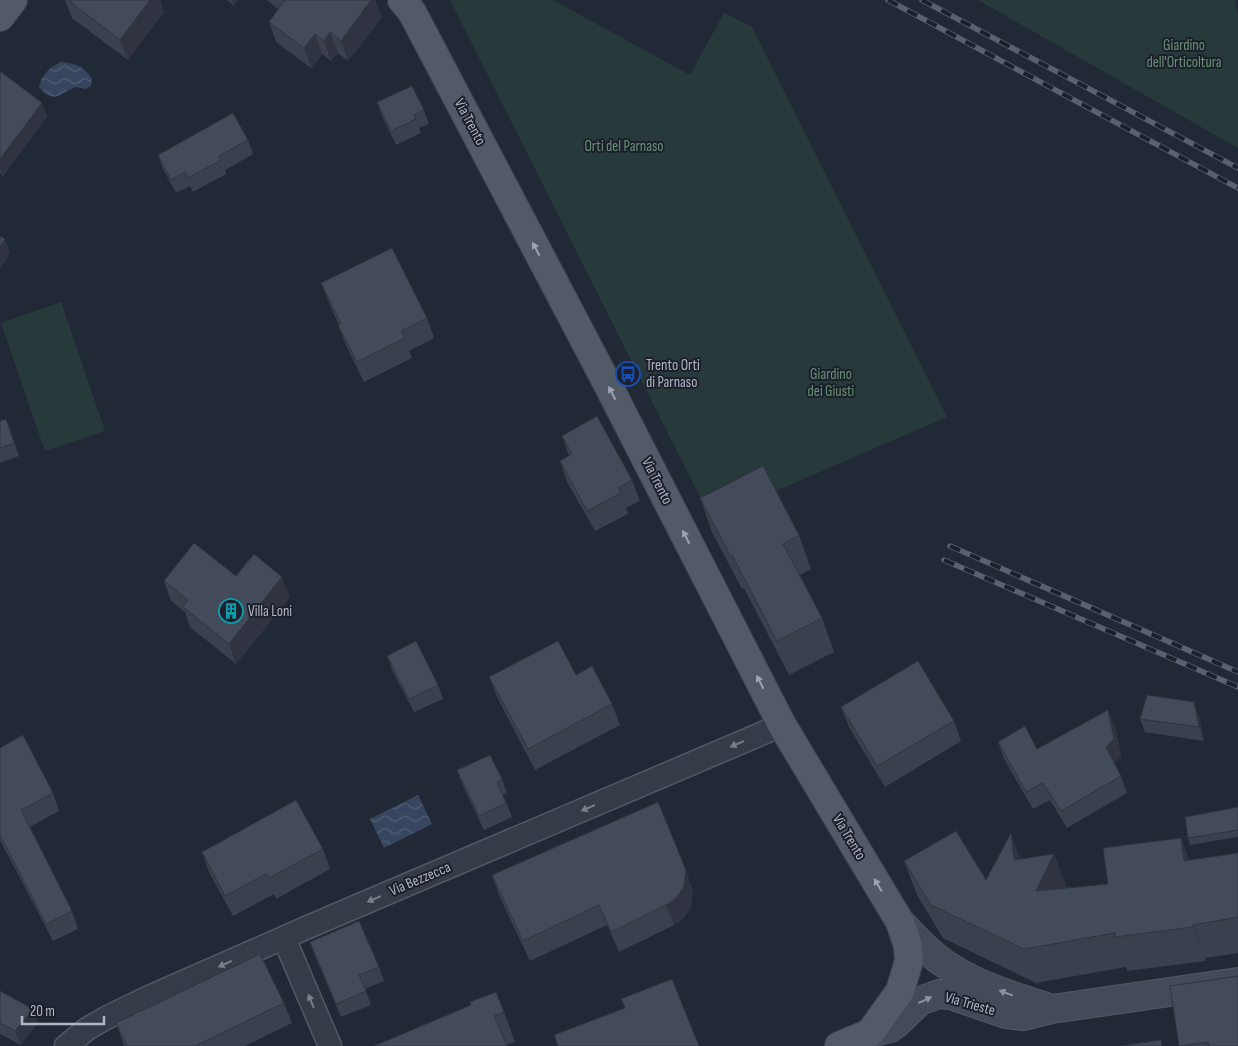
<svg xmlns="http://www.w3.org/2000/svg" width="1238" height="1046" font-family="'Sofia Sans Condensed',sans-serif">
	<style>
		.green { fill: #28393b }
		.water { fill: url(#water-waves) }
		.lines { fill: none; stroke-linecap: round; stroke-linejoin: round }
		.street-casing { stroke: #535864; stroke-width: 25 }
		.secondary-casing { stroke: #535864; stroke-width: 30 }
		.primary-casing { stroke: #3f4450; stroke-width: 30 }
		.street { stroke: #353b47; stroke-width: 22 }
		.secondary { stroke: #444a59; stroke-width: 28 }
		.primary { stroke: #535a67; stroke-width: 28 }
		.rail-casing { stroke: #596070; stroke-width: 5.5 }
		.rail { stroke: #1b202b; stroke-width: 4; stroke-dasharray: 11; stroke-linecap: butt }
		.wall { fill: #3a404e }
		.shaded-wall { fill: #2f3440 }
		.building { fill: #434b5b; stroke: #2f3440 }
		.oneway { fill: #9da3b1 }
		.oneway2 { fill: #797e8b }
		.oneway3 { fill: #8a909e }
		.labels { text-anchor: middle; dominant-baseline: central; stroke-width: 4; stroke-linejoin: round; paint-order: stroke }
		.park-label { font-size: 15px; fill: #699276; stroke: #1b202b }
		.street-label { font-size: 15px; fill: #b0b5c3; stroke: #1b202b }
		.poi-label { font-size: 15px; fill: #b0b5c3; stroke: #1b202b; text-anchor: start }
	</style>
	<defs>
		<pattern id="water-waves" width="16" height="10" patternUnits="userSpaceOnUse" patternTransform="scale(1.25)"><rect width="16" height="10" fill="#38455f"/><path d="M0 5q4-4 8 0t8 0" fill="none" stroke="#525e74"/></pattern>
	</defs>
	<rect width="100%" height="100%" fill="#222936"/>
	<!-- green -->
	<path class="green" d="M450,0H553L690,75L724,13L752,27L947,417L711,519Z
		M978,0H1235L1238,17V148Z
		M61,302L105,431L45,451L1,323Z"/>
	<!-- water -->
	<path class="water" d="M61,62C75,63 85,67 92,79L91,86L86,89L75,87C59,95 53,104 39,87C42,74 49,68 61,62Z
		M418,795L432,824L384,848L370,819Z"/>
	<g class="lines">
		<defs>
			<path id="street" d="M284,938L330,1046
				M66,1046L87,1029L106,1018L147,998L308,927L782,725"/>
			<path id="secondary" d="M900,922C914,937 928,953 945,964C975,985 1012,996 1046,1007
				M870,1033L890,1028L897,1023L920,1001L939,994L951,995L1006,1014L1024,1016L1052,1009L1238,982"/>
			<path id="primary" d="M402,0L412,12L608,385L782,725L900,922L908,946L909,961L900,991L870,1033L839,1046
				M0,17L13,0"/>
		</defs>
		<!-- street casing -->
		<use href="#street" class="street-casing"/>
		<!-- secondary casing -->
		<use href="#secondary" class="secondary-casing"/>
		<!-- primary casing -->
		<use href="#primary" class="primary-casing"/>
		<!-- street -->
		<use href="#street" class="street"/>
		<!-- secondary -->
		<use href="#secondary" class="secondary"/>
		<!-- primary -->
		<use href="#primary" class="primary"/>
		<defs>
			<path id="rail" d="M888,0L1238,188
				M922,0L1238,168
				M950,546L1238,672
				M944,560L1238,687"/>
		</defs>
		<!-- rail casing -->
		<use href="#rail" class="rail-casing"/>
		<!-- rail -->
		<use href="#rail" class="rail"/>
	</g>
	<!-- wall -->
	<path class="wall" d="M65,0H160L164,12L128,60L72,18Z
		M227,0H239L234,6Z
		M267,0H375L382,17L348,61L338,53L331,61L322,54L311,68L276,42L269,22L278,9Z
		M0,71L42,103L47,116L3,176L0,173Z
		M377,102L424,110L429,124L419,128L421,133L396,145L382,116Z
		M248,140L253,154L225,170L226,174L193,192L190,186L176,193L163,169L158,155Z
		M321,283L427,318L434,338L409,351L412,358L364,382L346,345L338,325H339L329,303Z
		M6,419L19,456L0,463V421Z
		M562,436L632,480L640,501L626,508L628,514L595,531L567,482L560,461L569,456Z
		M700,498L799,535L811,569L800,575L822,618L834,652L789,675L744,588L742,589L712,532Z
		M236,576L290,597L236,664L190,627L185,612L171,601L164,581Z
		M387,656L438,685L443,699L414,712L392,670Z
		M576,675L612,704L620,725L535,770L497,697L489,677Z
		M841,707L954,721L961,741L885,787L849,727Z
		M1199,716L1204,741L1145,732L1140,719Z
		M1115,727L1121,756L1114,763L1121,776L1127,793L1067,828L1050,800L1033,809L1004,759L998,742L1037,749Z
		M0,748L53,793L59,811L30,827L72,911L78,929L53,941L0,840Z
		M457,770L502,779L507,793L503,795L512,817L484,830L462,784Z
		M1238,807V837L1190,845L1188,838Z
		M1181,838L1189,860L1238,853V953L1205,958L1206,961L1127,971L1126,967L1036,983L943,938L917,895L904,861L986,880L1020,859L1054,854L1067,888L1108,884Z
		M323,849L330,869L276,899L274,894L233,916L209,872L202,852Z
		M492,875L693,891L691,907L683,919L674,925L619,952L607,925L530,961L499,895Z
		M310,942L379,967L384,981L365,989L371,1005L341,1017L315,956Z
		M1238,976V1046H1179Z
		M0,991L33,1009L38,1023L21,1045L0,1034Z
		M284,1003L292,1023L245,1046H124L116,1023Z
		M504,1012L515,1042L506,1045L374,1046Z"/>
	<!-- shaded-wall -->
	<path class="shaded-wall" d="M150,0H160L164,12L128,60L120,40Z
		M232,0H239L234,6Z
		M371,0H375L382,17L348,61L341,41Z
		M330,32L338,53L331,61L324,41Z
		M315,34L322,54L311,68L304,48Z
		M42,103L47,116L3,176L0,168V159Z
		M5,239L10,253L0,269V247Z
		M282,577L290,597L236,664L229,644Z
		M1194,702L1199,716L1204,741L1199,727Z
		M1108,710L1115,727L1121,756L1112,765L1106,747Z
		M1011,833L1023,867L1014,860Z
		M1181,838L1193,871L1184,861Z
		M1054,854L1067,888L1036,891Z
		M686,870L693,891L691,907L683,919L674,925L666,905Z
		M1193,925L1205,958L1206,961L1193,927Z
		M33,1009L38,1023L21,1045L15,1031Z"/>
	<!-- building -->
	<path class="building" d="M68,0H150L120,40Z
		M285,0H371L341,41L330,32L324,41L315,34L304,48L269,22Z
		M0,71L42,103L0,159Z
		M412,86L424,110L414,115L416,119L391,131L377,102Z
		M233,113L248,140L219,156L221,160L188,178L185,172L171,180L158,155Z
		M0,236L5,239L0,247Z
		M392,248L427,318L401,331L405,338L357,362L338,325L341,324L321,283Z
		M597,416L632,480L618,488L621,493L587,511L560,461L572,454L562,436Z
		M6,419L14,443L0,448V421Z
		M763,466L799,535L783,544L822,618L777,641L732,555H730L700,498Z
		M194,543L236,576L254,554L282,577L229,644L183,607L188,600L164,581Z
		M416,641L438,685L409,699L387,656Z
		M558,641L576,675L592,666L612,704L528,749L489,677Z
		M918,661L954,721L877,766L841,707Z
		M1147,695L1194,702L1199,727L1140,719Z
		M1108,710L1114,739L1106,747L1121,776L1061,811L1043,783L1026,792L998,742L1025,726L1037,749Z
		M23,735L53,793L21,810L72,911L46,924L0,835V748Z
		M490,755L502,779L497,782L506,803L479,816L457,770Z
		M296,800L323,849L269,878L266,874L225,896L202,852Z
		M658,802L686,870L684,887L675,899L666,905L611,932L599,905L523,941L492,875Z
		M1238,807V830L1188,838L1185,817Z
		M956,831L986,880L1011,833L1014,860L1054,854L1036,891L1108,884L1103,848L1181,838L1184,861L1238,853V917L1193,925V927L1115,937V933L1024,949L931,905L904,861Z
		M359,921L379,967L359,975L366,991L336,1004L310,942Z
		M260,954L284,1003L195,1046H127L116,1023Z
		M1238,976V1046H1209L1208,1042L1179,1046L1170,986Z
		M672,979L699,1046H558L554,1035L625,1008L621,999Z
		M0,991L33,1009L15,1031L0,1023Z
		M496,992L504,1012L494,1016L507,1046H374L471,1005L470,1002Z
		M1161,1040L1162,1046H1121Z"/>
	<!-- one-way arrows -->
	<defs><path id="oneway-solid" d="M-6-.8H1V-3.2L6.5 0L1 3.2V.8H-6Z" transform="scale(1.25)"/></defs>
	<g class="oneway">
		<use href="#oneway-solid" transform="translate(536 249) rotate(-118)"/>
		<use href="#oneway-solid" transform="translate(612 393) rotate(-117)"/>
		<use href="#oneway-solid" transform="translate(686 537) rotate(-117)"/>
		<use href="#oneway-solid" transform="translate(760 682) rotate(-117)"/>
		<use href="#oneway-solid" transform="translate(878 885) rotate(-121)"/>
	</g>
	<g class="oneway2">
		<use href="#oneway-solid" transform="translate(737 744) rotate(157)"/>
		<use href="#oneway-solid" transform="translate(588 808) rotate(157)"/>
		<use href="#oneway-solid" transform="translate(374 899) rotate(157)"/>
		<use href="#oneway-solid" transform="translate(225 964) rotate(156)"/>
		<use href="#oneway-solid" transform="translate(311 1001) rotate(-112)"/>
	</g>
	<g class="oneway3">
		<use href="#oneway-solid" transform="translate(1006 993) rotate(-159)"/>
		<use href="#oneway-solid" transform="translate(925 1000) rotate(-25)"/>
	</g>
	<!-- icons -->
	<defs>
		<symbol id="bus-ring" viewBox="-11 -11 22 22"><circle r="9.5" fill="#1b202b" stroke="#1a4fb4" stroke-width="1.5"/><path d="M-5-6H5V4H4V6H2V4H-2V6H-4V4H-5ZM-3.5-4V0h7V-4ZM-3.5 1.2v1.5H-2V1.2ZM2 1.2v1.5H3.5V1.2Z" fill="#1a4fb4"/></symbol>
		<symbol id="building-ring" viewBox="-11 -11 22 22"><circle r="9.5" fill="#1b202b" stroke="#0f9aa8" stroke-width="1.5"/><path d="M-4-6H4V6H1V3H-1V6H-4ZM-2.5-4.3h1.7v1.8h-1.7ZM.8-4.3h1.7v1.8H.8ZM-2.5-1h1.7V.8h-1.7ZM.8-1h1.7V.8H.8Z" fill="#0f9aa8"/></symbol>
	</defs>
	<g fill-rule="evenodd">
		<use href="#bus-ring" x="614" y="360" width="28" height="28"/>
		<use href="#building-ring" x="217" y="597" width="28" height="28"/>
	</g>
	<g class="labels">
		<!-- park labels -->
		<g class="park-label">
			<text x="1184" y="45">Giardino<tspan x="1184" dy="17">dell'Orticoltura</tspan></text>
			<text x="624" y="146">Orti del Parnaso</text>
			<text x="831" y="374">Giardino<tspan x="831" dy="17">dei Giusti</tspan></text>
		</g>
		<!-- street labels -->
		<g class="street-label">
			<text transform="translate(470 122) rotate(62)">Via Trento</text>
			<text transform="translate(657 481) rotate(63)">Via Trento</text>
			<text transform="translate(849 837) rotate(59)">Via Trento</text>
			<text transform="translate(420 879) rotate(-23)">Via Bezzecca</text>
			<text transform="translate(970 1004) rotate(16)">Via Trieste</text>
		</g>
		<!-- poi labels -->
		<g class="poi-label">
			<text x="646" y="365">Trento Orti<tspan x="646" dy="17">di Parnaso</tspan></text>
			<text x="248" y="611">Villa Loni</text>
		</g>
	</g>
	<!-- scale -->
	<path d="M22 1016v8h82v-8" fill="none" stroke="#b0b5c3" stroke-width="2.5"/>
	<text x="30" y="1016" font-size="15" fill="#b0b5c3" stroke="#1b202b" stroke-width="4" paint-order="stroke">20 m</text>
</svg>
